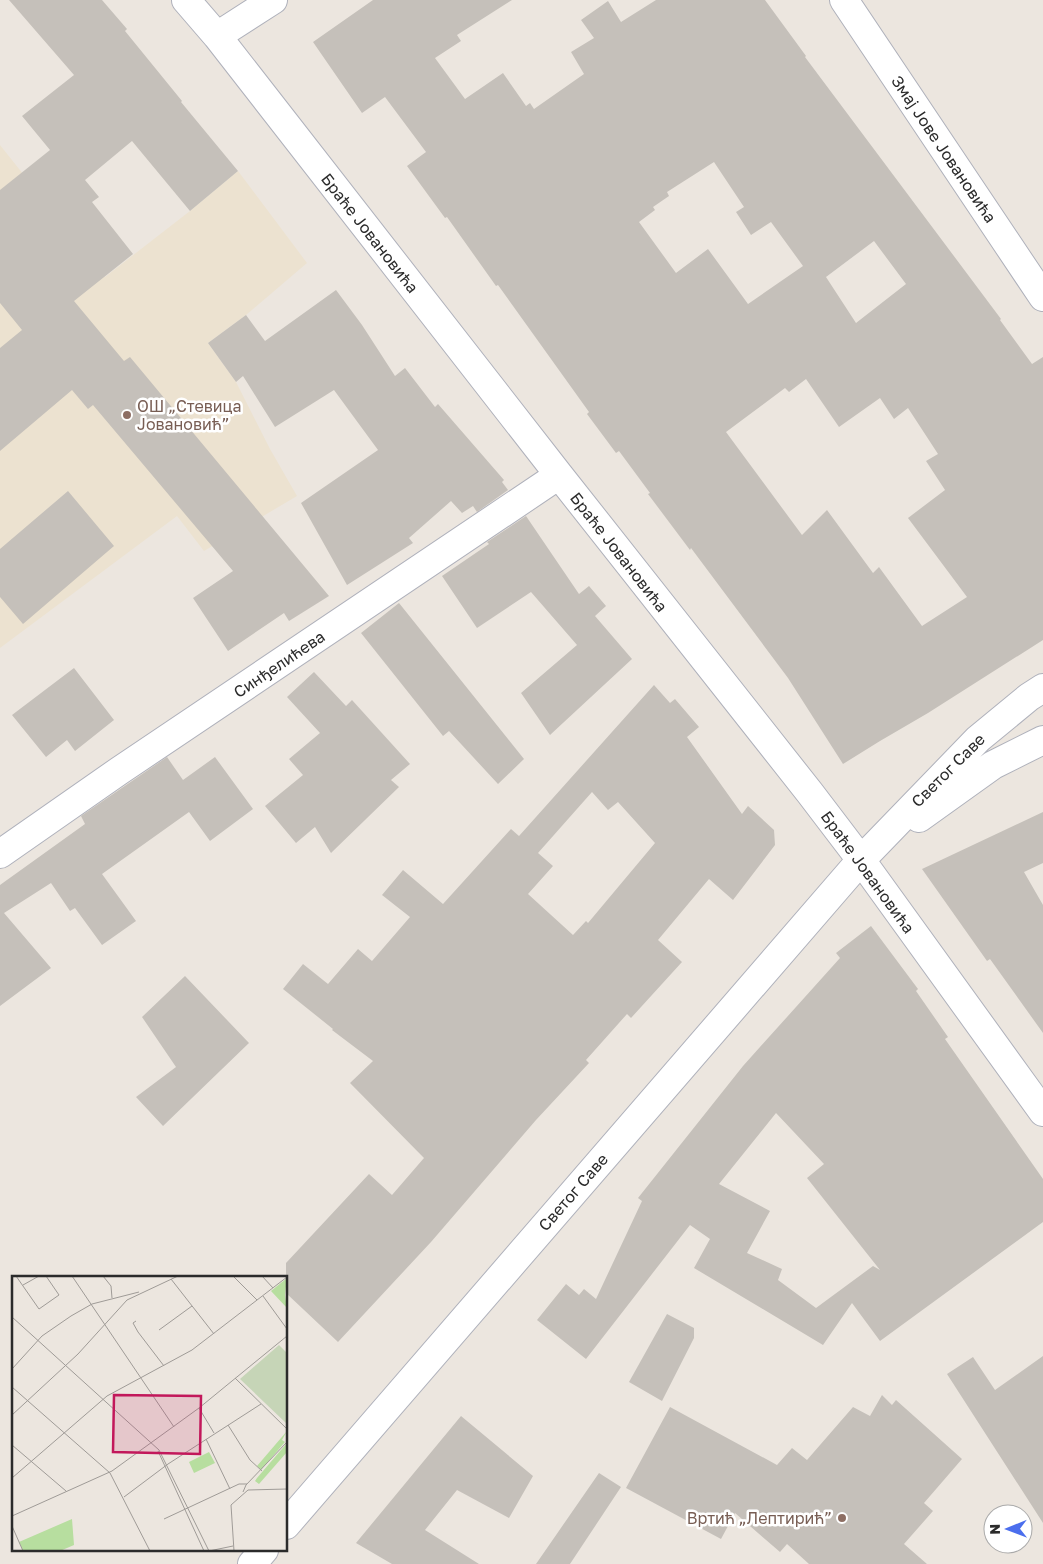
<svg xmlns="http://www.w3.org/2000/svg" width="1043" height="1564" font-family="'Golos Text',sans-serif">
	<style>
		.education { fill: #ece2d0 }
		.building { fill: #c5c0ba; fill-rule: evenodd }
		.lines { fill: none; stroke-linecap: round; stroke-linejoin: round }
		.minor-casing { stroke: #afb1bb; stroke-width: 30 }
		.minor { stroke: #fff; stroke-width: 28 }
		.education-dot { fill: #8d6e63; stroke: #fff; stroke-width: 2 }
		.labels { text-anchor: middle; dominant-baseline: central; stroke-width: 5; stroke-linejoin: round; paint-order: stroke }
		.street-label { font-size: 16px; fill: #2b2b2b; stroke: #fff }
		.education-label { font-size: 16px; fill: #785e54; stroke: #fff; text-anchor: start }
		.inset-road { fill: none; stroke: #9f9b97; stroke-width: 1 }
		.view { fill: #c2185b; fill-opacity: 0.15; stroke: #c2185b; stroke-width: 2.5 }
		.inset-edge { fill: none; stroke: #2b2b2b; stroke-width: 2.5 }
	</style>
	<rect width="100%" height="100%" fill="#ece6df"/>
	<!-- education -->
	<path class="education" d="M0,145L105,277L190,211L238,171L307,263L246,315L208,343L236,382L270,449L297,496L204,551L177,516L0,648Z"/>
	<!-- building -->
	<path class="building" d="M9,0H102L127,29L125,31L182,101L181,102L238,171L190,211L132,141L85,180L99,197L92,202L133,254L74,301L124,361L130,357L329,596L289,621L284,613L228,651L193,598L233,571L93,405L88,409L72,390L0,451V348L22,330L0,303V190L50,150L22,116L74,75Z
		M373,0H512L457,35L461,41L435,58L465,99L503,73L526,106L530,103L534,109L584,74L571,52L594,38L581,20L608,1L621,22L656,0H765L806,56L805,57L1001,319L1000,320L1032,364L1043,357V640L928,713L880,741L843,764L788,678L691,548L690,550L648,494L650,493L619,451L616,453L587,414L589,412L498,285L496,286L447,217L445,218L407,166L426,152L385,97L362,113L313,42ZM714,162L744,207L736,212L751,235L771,222L803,266L748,304L708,249L676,273L639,222L655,210L653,207L669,196L667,192ZM874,241L906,284L856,323L826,277ZM806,379L839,427L880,398L894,419L908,408L938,454L926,461L945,490L908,518L967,597L922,626L879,567L873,573L827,510L802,535L726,432L785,388L789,392Z
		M336,290L362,325L395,376L405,368L435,407L438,404L504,480L502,482L508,490L477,512L473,506L462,513L451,501L409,538L413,543L347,585L301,503L378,450L334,390L275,427L243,376L236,382L208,343L246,315L265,341Z
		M68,491L114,546L23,624L0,597V549Z
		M526,516L579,594L589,586L606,606L595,616L632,659L550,735L521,693L577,645L531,592L477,628L442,576L489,544L487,542Z
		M399,603L524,759L498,784L449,731L443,736L361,633Z
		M74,668L114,720L75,751L67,740L46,757L12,715Z
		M314,672L346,706L352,700L410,764L391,780L399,787L331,853L315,827L296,843L265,806L303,775L289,759L320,733L287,697Z
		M654,685L670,703L675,699L699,727L687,737L742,814L748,806L774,830L775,845L733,900L709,879L658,940L682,962L631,1018L627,1014L586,1060L589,1063L536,1120L431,1242L338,1342L286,1293V1263L369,1174L392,1195L424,1158L350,1083L373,1061L332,1030L333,1029L283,989L303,964L328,984L358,949L372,961L410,917L382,895L403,870L443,904L511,829L519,836ZM592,792L608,810L618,802L655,843L588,923L586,921L573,935L528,894L553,866L538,853Z
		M167,757L183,780L215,757L253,809L210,841L189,812L102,874L136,921L102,945L75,908L70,911L51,883L4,913L51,968L0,1006V885L85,824L81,816Z
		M1043,812V863L1024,872L1043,905V1033L990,959L987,961L922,869Z
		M871,926L918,989L916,991L948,1037L945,1039L1043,1179V1222L880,1341L852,1303L823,1345L694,1268L710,1239L690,1225L586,1359L537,1320L566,1284L579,1295L584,1289L596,1299L642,1201L638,1198L743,1066L840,958L836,953ZM776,1113L824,1164L807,1178L880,1270L873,1266L816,1308L778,1280L782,1269L747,1253L770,1211L719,1184Z
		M185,976L249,1043L163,1126L136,1097L176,1067L142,1017Z
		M667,1314L694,1328V1338L662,1401L629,1382Z
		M1043,1356V1523L947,1374L973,1357L995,1390Z
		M882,1395L892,1405L896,1400L962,1459L924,1503L933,1511L904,1544L927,1564H809L787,1544L780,1552L735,1513L721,1539L626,1488L670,1407L777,1465L792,1448L807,1460L853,1407L870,1416Z
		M461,1416L533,1476L509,1518L457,1490L425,1530L479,1564H392L356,1543Z
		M599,1473L621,1487L570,1564H536Z"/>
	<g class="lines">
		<defs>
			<path id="minor" d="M186,0L217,36L559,475L810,793L861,860L1043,1112
				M844,0L1043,297
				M217,36L273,0
				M919,818L993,765L1043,740
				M0,854L119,771L559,475
				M286,1525L861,860L978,739L1029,697L1043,688
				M252,1564L264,1550"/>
		</defs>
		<!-- minor casing -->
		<use href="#minor" class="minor-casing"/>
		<!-- minor -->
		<use href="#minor" class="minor"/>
	</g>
	<!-- markers -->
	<g class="education-dot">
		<circle cx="127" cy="415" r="5"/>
		<circle cx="842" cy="1518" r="5"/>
	</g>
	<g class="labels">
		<!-- street labels -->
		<g class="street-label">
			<text transform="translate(944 149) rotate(56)">Змај Јове Јовановића</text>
			<text transform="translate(370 233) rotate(52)">Браће Јовановића</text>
			<text transform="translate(619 552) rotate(52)">Браће Јовановића</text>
			<text transform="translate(279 664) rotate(-34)">Синђелићева</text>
			<text transform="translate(948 770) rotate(-45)">Светог Саве</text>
			<text transform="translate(868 872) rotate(54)">Браће Јовановића</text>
			<text transform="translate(573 1192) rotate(-49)">Светог Саве</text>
		</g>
		<!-- education labels -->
		<g class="education-label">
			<text x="137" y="406">ОШ „Стевица<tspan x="137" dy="18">Јовановић”</tspan></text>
			<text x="832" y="1518" text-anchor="end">Вртић „Лептирић”</text>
		</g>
	</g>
	<!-- overview -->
	<g transform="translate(12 1276)">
		<rect width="275" height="275" fill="#ece6df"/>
		<path d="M275,2L273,19L275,32L259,15ZM275,155L270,164L273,166L249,194L245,190ZM275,167V176L247,208L243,205L245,202ZM197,176L203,187L182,197L177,186ZM60,243L62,269L48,275H11L7,266Z" fill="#b7de9f"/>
		<path d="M267,69L275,77V148L228,103Z" fill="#c6d5b7"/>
		<path class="inset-road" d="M4,0L27,33L47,19L34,0M60,0L162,151M91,0L99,10L100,22M221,0L245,24M250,0L261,12M159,3L202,58M11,9L27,0M251,20L275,53M0,41L147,174L197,275M124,45L121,47L126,56L152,90M147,54L180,30M0,93L30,60L59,40L80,28L127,16M223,102L275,153M0,111L98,197L138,275M187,132L202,157M0,139L66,78L115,24L166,0M216,149L238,184L250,195M194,163L218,213M0,169L54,215M146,175L192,275M0,202L95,120L180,74L275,1M231,216L234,209L275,166M112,221L156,188L249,128M0,240L100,195L187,132L275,60M152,243L227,208H235M0,250L11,275M197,275L221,270M222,275L219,229L236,214L275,213"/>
		<path class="view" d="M102,119L189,120L188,178L101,176Z"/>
		<rect width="275" height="275" class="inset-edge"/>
	</g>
	<!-- north arrow -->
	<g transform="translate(1008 1529) rotate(269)"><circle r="24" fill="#ffffff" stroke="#aaaaaa"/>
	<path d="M0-4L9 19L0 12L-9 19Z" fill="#4b6eed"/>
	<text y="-8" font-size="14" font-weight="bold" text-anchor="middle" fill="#2b2b2b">N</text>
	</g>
</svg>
